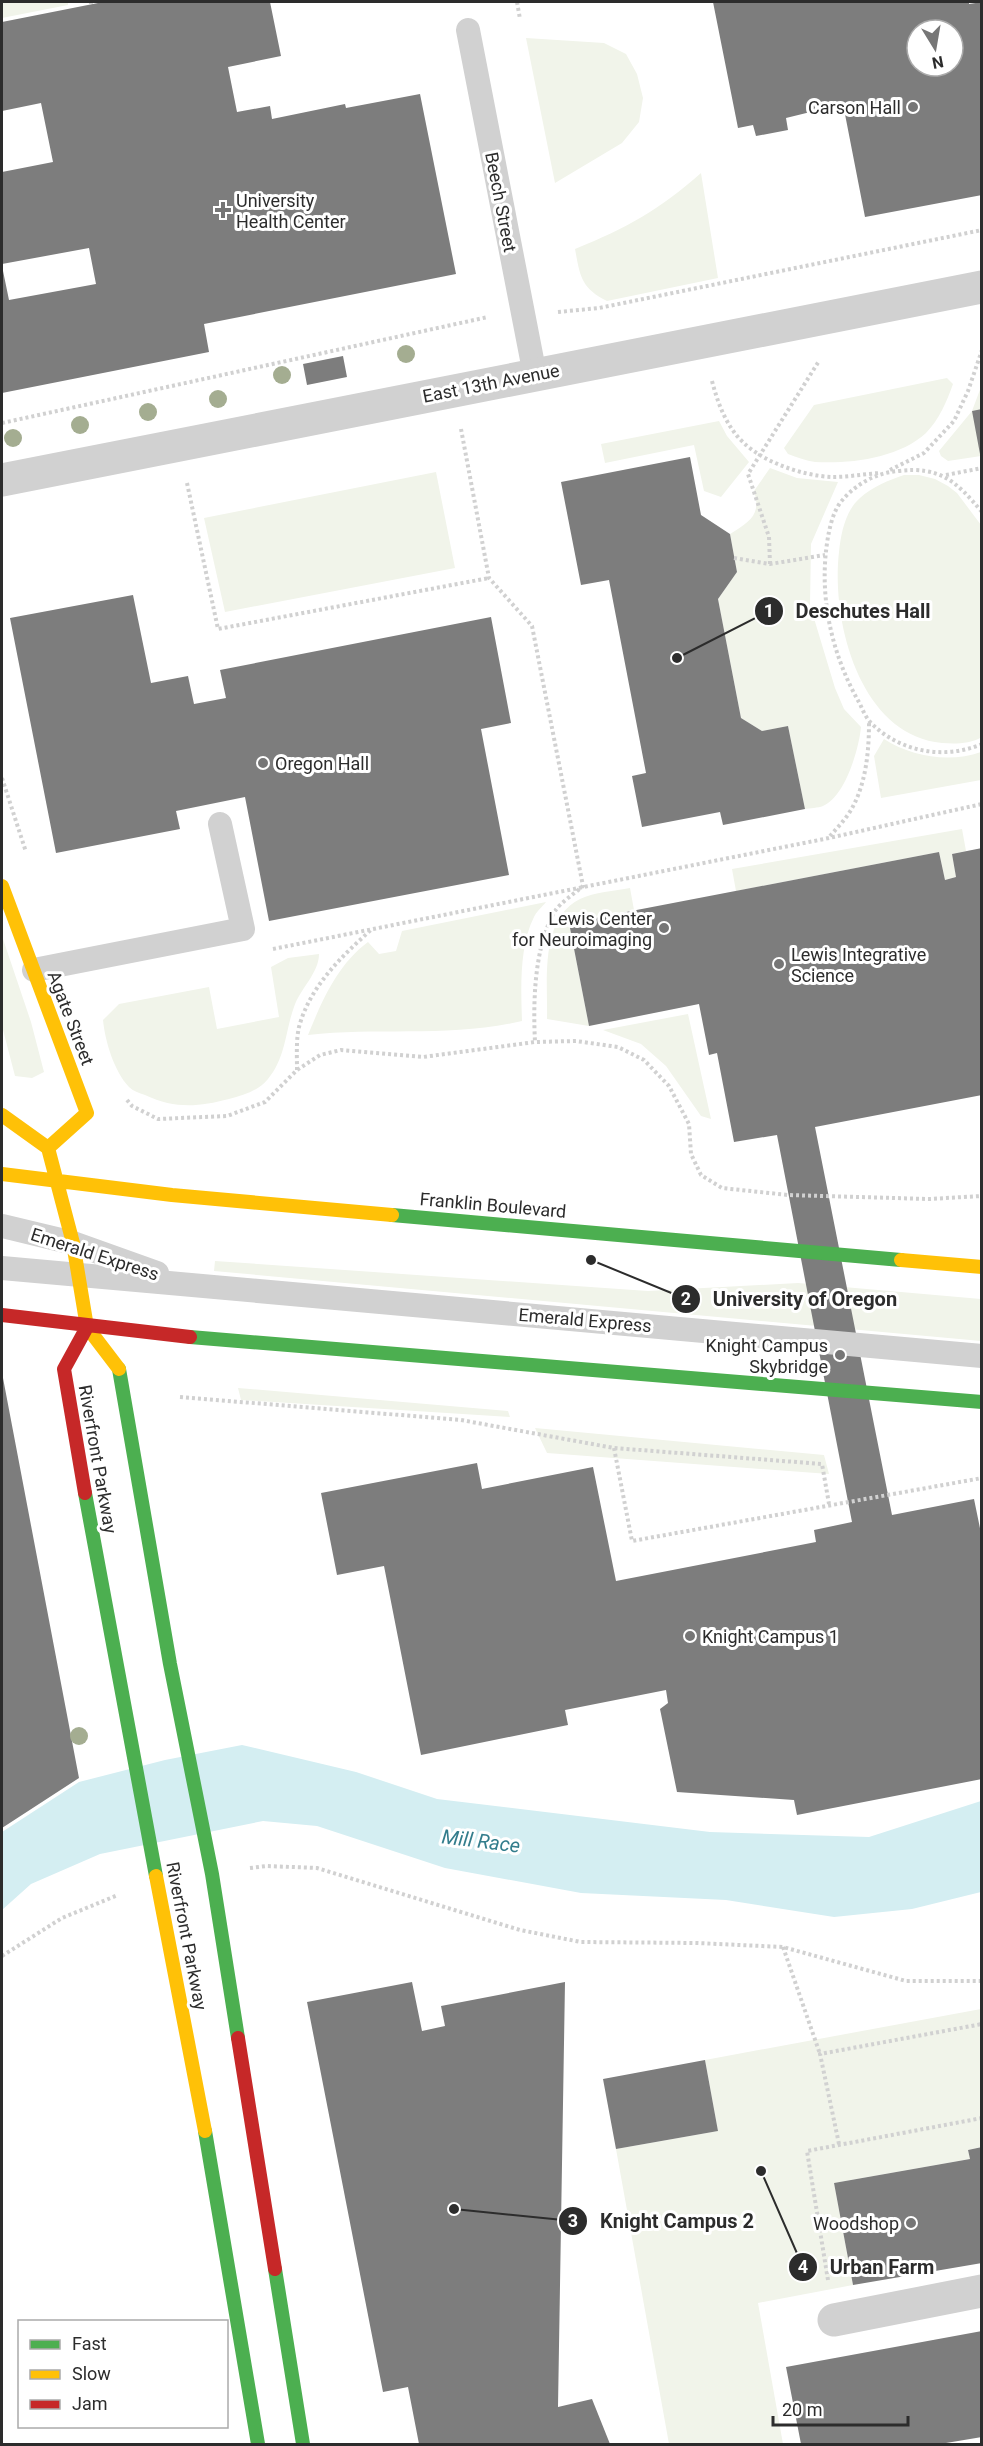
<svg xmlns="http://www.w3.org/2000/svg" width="983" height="2446" font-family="Roboto,sans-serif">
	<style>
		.green { fill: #f1f4ea }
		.water { fill: #d4eef2 }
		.building { fill: #7d7d7d; fill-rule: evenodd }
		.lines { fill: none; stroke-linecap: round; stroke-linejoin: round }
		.path { stroke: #d1d1d1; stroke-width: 4; stroke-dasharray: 3 3; stroke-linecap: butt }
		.lane { stroke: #d1d1d1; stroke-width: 24 }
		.street { stroke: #d1d1d1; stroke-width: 33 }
		.fast { stroke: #4caf50; stroke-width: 14 }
		.slow { stroke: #ffc107; stroke-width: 14 }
		.jam { stroke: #c62828; stroke-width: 14 }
		.tree { fill: #a4ad91 }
		.poi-dot { fill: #767676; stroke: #fff; stroke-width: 2 }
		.labels { text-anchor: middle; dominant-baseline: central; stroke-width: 6; stroke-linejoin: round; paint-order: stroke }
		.poi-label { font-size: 18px; fill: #2c2c2c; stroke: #fff; text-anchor: end }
		.street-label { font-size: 18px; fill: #2c2c2c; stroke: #fff }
		.water-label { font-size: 20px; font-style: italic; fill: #337d8c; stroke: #fff }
		.leader { fill: none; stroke: #2c2c2c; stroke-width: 2 }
		.callout-dot { fill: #2c2c2c; stroke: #fff; stroke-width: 2 }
		.mark-label { font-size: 18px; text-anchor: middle; font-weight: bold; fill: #fff }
		.callout-label { font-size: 20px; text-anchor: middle; font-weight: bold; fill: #2c2c2c; stroke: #fff; stroke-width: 6; stroke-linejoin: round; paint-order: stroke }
	</style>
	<rect width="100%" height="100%" fill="#fff"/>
	<!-- green -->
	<path class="green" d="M2,2H68V5L2,18Z
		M526,38L604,43L626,54L637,74L643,98L639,122L622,143L555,183Z
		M701,173L718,278L607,301C581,288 580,276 575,249C627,228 659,210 701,173Z
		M947,378L953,384C947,401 939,420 926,433C899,458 851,464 815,462C806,461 797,457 788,454L784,448L814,405Z
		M981,387V456L948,461L941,456L939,451L972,411Z
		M719,421L727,436L749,462L721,497L704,491L694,445L605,463L601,444Z
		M770,468L797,478L838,482L811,544L810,605L835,688L844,709L861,727C859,749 845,797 823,806C818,808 810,808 805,809L788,726L762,731L741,718L718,599L737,572L730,534C749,522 762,515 754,491Z
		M436,472L455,568L225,612L204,518Z
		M904,475H919L935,479L948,486L957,493L981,525L982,737C970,744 955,744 942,743C859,735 831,620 839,552C841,534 845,511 860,498C872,487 889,480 904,475Z
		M884,739C912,757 950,763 981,752V780L881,798L874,756Z
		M962,829L966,851L952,854L956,877L945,880L939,852L736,891L732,869Z
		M630,888L634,910L569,923L589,1026L547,1019C548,982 539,919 580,899C594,892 615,891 630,888Z
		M546,902C542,907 536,912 534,917C519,946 521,990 522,1021C451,1038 379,1027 308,1035C322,1001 337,965 368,942L379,954L396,951L402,931Z
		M2,936L31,1022L44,1072L32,1078L15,1076L2,1026Z
		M319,954C319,973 300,989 294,1007C285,1032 286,1057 268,1079C258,1091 244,1095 229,1099C198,1107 175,1109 145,1095C139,1093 133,1091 129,1087C114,1071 105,1041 103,1020L119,1004L209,987L217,1029L279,1017L271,967L288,958Z
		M688,1014L711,1119L701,1116L666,1066L641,1044L603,1030Z
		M215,1261L648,1291L798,1283L981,1299V1341L214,1271Z
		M238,1388L508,1411L510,1417L241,1400Z
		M535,1428L824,1455L829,1474L547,1453Z
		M981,2009V2147L968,2150L970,2159L834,2183L853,2285L758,2303L783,2444H669L616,2149L718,2131L705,2060Z"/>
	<!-- water -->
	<path class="water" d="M242,1745L356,1772L437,1799L710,1832L869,1837L981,1801V1892L912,1909L834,1917L726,1900L581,1893L445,1868L317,1826L263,1821L100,1854L31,1884L2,1910V1832L79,1782L165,1760Z"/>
	<!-- building -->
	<path class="building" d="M103,2H270L281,56L228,67L237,112L270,106L272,119L345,104L346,108L420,94L456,274L204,324L209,352L2,393V266L9,300L96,284L89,248L2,264V172L53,162L41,103L2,111V22Z
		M713,2H969V4L982,2V195L865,217L843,104L786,118L788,130L756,136L753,125L738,128ZM917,30H953V66H917Z
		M343,356L347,377L307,385L303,364Z
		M982,409V454H980L972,411Z
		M690,457L701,515L730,534L737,572L718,599L741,718L762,731L788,726L805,809L723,825L720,812L642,827L632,776L646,773L609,580L581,585L561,482Z
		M133,595L151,683L188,676L194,704L226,698L220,670L491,617L511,723L481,729L509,875L269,921L245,797L176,811L180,829L56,853L10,618Z
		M982,848V1095L815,1127L892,1515L974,1499L982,1538V1779L797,1815L794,1800L677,1792L660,1709L668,1703L666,1690L565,1710L568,1725L421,1755L384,1566L337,1575L321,1493L477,1463L482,1489L593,1467L616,1581L816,1542L814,1530L852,1522L777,1135L734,1142L717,1053L709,1055L699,1004L589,1026L569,923L939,852L945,880L956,877L952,854Z
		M3,1378L79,1778L2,1828V1379Z
		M412,1982L422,2031L445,2026L441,2006L565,1982L558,2407L592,2399L610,2444H419L408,2387L383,2392L307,2002Z
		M705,2060L718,2131L616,2149L603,2079Z
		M982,2147V2263L853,2285L834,2183L970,2159L968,2150Z
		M982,2331V2437L940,2444H801L786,2367Z"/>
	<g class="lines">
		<!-- path -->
		<path class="path" d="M91,2V4
			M517,2L520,19
			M558,312L599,308L982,230
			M712,381C717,400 723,417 734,432C754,460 801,476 833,477C848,477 864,474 880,473
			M2,423L488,317
			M461,429L489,578L532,626L583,886C574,894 561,902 555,911C534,947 533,1002 535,1042
			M890,470L924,453L954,421L968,391L982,350
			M946,475L982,468
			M187,483L218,629L489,578
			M982,512C956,481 940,466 898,471C875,473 854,485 840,503C833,513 830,526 828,537C818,594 831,654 860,704C863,711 866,718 872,724C901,752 944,760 982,744
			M734,558L770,564L825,555
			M770,564L769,537L748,474L819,361
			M2,778L26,852
			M830,836C837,828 845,820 851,810C866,784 869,752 869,722
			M273,949L829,838L982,804
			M297,1070C297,1056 296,1040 299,1027C310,986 342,956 372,929
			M127,1100L132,1106L158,1119L227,1116L265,1102L297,1070L320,1055L341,1050L423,1057L535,1042L576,1041L618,1047L644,1060L669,1086L689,1124L691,1154L701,1175L722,1188L788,1195L929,1199L982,1196
			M180,1397L461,1420L614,1448L822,1464L829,1504
			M614,1448L632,1541L982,1478
			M250,1868L267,1866L317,1868L520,1930L581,1942L697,1943L783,1947L906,1981H982
			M783,1947L820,2054
			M2,1956L62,1918L118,1895
			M839,2144L820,2054L982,2024
			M828,2280L807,2151L982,2118"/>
		<!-- lane -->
		<path class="lane" d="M468,30L535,375
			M34,970L243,929L220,824
			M2,1226L73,1243L157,1273
			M2,1268L982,1356"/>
		<!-- street -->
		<path class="street" d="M2,480L982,287
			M834,2320L982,2291"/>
		<!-- fast -->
		<path class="fast" d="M392,1215L901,1260
			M190,1337L982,1402
			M119,1369L170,1664L212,1874L238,2038
			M85,1493L156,1876
			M205,2131L258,2444
			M275,2269L303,2444"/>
		<!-- slow -->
		<path class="slow" d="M2,886L87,1113L48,1148
			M2,1115L48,1148L73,1243L87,1327L119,1369
			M2,1174L172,1195L392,1215
			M901,1260L982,1267
			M156,1876L205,2131"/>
		<!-- jam -->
		<path class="jam" d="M2,1315L190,1337
			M85,1493L64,1369L87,1327
			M238,2038L275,2269"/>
	</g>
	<!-- trees -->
	<g class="tree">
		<circle cx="406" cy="354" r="9"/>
		<circle cx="282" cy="375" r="9"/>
		<circle cx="218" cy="399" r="9"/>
		<circle cx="148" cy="412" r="9"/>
		<circle cx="80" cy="425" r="9"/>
		<circle cx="13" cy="438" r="9"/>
		<circle cx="79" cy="1736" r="9"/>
	</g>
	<!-- markers -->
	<g class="poi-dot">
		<circle cx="913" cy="107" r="6"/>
		<path d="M220 201h6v6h6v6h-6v6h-6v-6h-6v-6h6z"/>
		<circle cx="263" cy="763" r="6"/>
		<circle cx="664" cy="928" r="6"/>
		<circle cx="779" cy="964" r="6"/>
		<circle cx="840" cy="1355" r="6"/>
		<circle cx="690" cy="1636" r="6"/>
		<circle cx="911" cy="2223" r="6"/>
	</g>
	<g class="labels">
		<!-- poi labels -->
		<g class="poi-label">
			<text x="901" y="107">Carson Hall</text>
			<text x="236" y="200" text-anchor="start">University<tspan x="236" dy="21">Health Center</tspan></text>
			<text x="275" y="763" text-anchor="start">Oregon Hall</text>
			<text x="652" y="918">Lewis Center<tspan x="652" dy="21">for Neuroimaging</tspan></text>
			<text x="791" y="954" text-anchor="start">Lewis Integrative<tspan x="791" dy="21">Science</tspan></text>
			<text x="828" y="1345">Knight Campus<tspan x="828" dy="21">Skybridge</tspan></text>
			<text x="702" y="1636" text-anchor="start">Knight Campus 1</text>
			<text x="899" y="2223">Woodshop</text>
		</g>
		<!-- street labels -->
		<g class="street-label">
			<text transform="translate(501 202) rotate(79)">Beech Street</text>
			<text transform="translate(491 383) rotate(-11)">East 13th Avenue</text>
			<text transform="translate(71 1018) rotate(69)">Agate Street</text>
			<text transform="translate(493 1205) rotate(5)">Franklin Boulevard</text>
			<text transform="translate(95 1254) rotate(18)">Emerald Express</text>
			<text transform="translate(585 1320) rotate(5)">Emerald Express</text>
			<text transform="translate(98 1459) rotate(80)">Riverfront Parkway</text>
			<text transform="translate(187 1936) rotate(79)">Riverfront Parkway</text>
		</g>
		<!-- water labels -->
		<g class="water-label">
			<text transform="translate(481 1841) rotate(7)">Mill Race</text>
		</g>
	</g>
	<!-- callouts -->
	<path class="leader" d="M677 658L769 611M591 1260L686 1299M454 2209L573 2221M761 2171L803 2267"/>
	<g class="callout-dot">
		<circle cx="677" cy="658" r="6"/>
		<circle cx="591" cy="1260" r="6"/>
		<circle cx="454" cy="2209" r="6"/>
		<circle cx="761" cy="2171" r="6"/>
		<circle cx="769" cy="611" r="15"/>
		<circle cx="686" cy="1299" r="15"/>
		<circle cx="573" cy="2221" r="15"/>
		<circle cx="803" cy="2267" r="15"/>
	</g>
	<g class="mark-label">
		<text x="769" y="617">1</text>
		<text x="686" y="1305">2</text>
		<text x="573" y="2227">3</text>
		<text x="803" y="2273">4</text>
	</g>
	<g class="callout-label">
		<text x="863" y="618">Deschutes Hall</text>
		<text x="805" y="1306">University of Oregon</text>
		<text x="677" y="2228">Knight Campus 2</text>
		<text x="882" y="2274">Urban Farm</text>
	</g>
	<!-- border -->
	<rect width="983" height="2446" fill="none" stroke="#2c2c2c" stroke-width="6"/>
	<!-- legend -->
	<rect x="18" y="2320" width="210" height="108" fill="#ffffff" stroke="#ababab" stroke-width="1.5"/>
	<rect x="30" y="2340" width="30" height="9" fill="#4caf50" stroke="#ababab" stroke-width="1.5"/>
	<text x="72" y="2350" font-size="18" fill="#2c2c2c">Fast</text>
	<rect x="30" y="2370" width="30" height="9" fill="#ffc107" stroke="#ababab" stroke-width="1.5"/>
	<text x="72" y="2380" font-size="18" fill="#2c2c2c">Slow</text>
	<rect x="30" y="2400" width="30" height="9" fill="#c62828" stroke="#ababab" stroke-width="1.5"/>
	<text x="72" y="2410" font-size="18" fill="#2c2c2c">Jam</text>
	<!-- north arrow -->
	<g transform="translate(935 48) rotate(169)"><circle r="28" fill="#ffffff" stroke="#ababab" stroke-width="1.5"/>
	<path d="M0-4.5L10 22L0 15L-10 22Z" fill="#767676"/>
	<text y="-9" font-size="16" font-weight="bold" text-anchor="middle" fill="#2c2c2c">N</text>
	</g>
	<!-- scale -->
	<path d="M773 2416v9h135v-9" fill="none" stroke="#2c2c2c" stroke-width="3"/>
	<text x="782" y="2416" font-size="18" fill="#2c2c2c" stroke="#ffffff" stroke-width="4.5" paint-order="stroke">20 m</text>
</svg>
